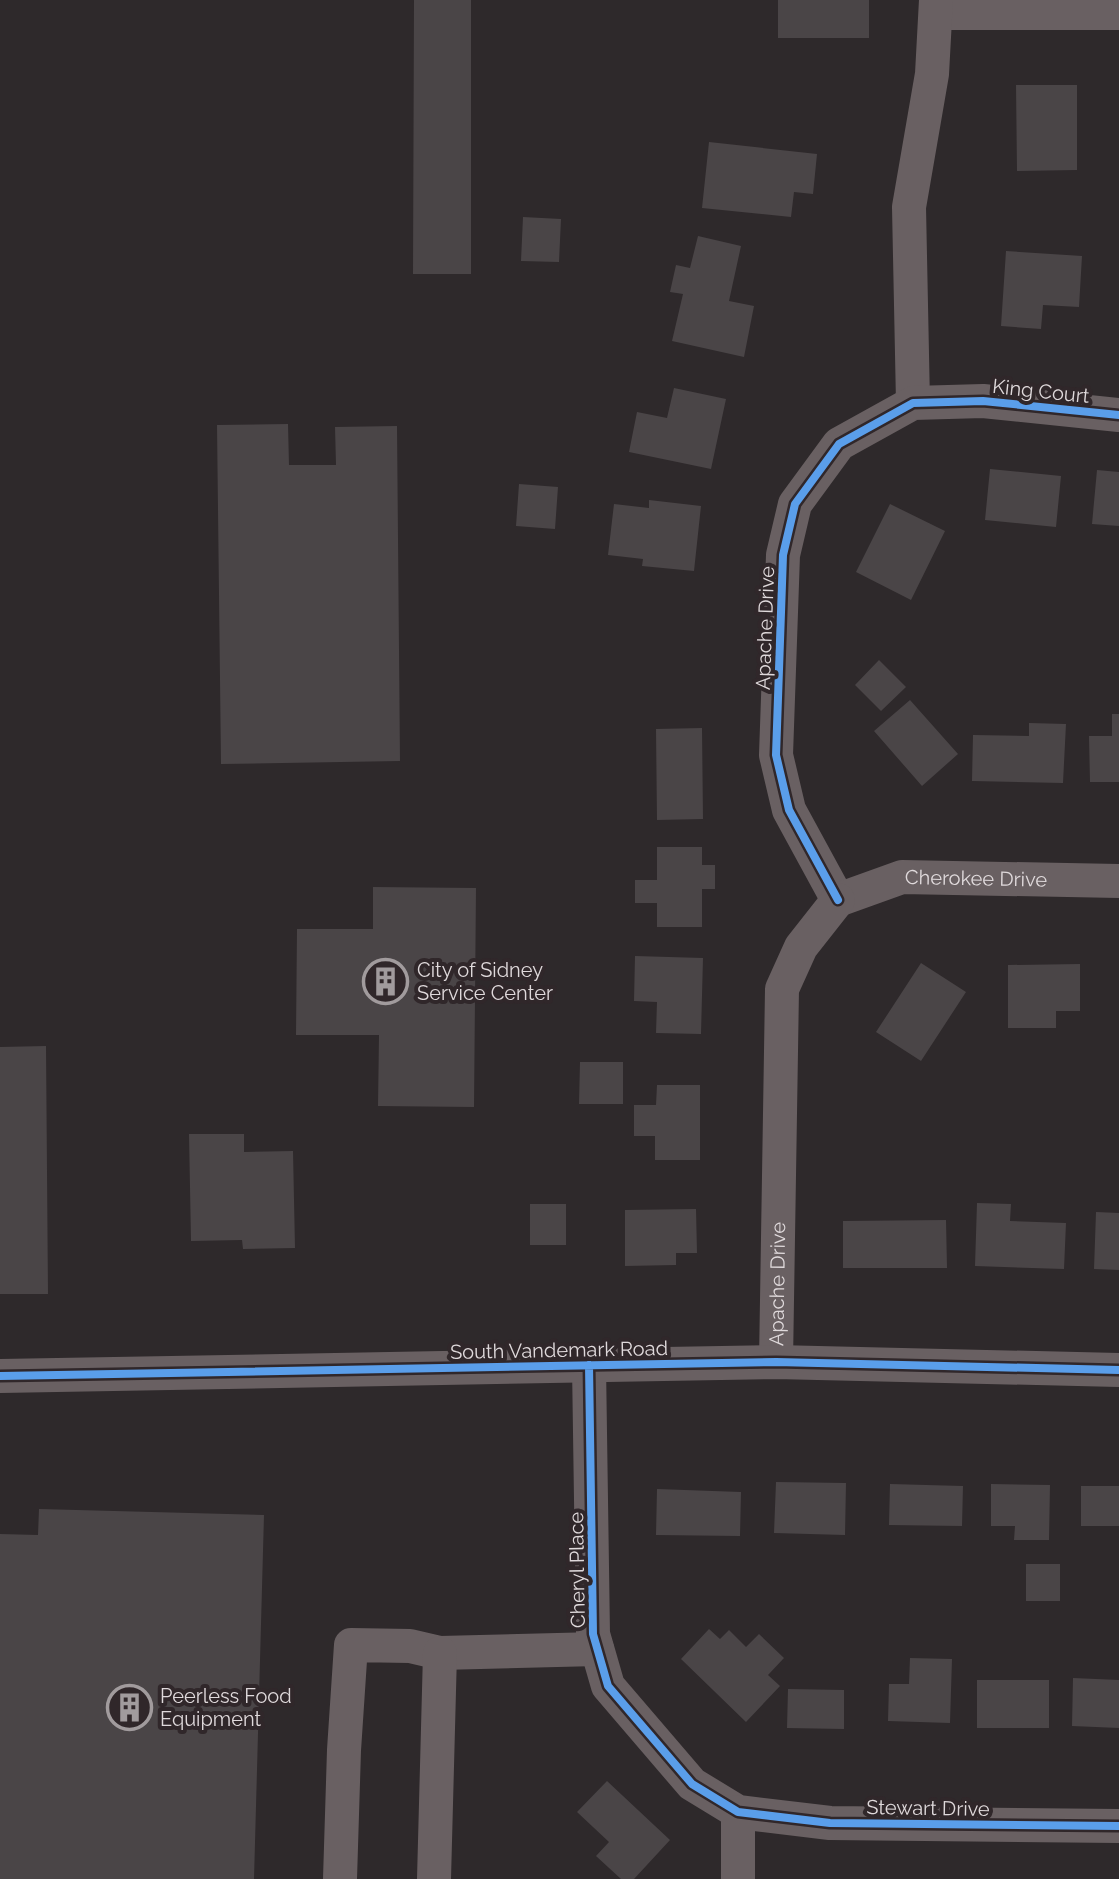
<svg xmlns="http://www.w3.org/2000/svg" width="1119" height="1879" font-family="Raleway,sans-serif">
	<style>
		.building { fill: #4a4547 }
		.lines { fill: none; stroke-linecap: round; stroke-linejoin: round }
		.minor { stroke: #696062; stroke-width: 34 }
		.cycleway-casing { stroke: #30272a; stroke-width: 13 }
		.cycleway { stroke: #5a9eea; stroke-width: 8 }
		.labels { text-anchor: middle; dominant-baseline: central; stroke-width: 8; stroke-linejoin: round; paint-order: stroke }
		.street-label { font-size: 20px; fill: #dfd9db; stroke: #30272a }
		.poi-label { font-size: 20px; fill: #dfd9db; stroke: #30272a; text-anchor: start }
	</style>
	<rect width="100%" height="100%" fill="#2e292b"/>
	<!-- building -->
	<path class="building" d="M414,0H471V274H413Z
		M778,0H869V38H778Z
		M1016,85H1077V170L1017,171Z
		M709,142L817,154L813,194L794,192L791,217L702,208Z
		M523,217L561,219L559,262L521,261Z
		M698,236L741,246L729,301L754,306L744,357L672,341L683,294L670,292L676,265L690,268Z
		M1006,251L1082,256L1079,307L1043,305L1041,329L1001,326Z
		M674,388L726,399L711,469L629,452L637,412L667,418Z
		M288,424L289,465H336L335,427L397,426L400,761L221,764L217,425Z
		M990,469L1061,476L1056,527L985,520Z
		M1097,470L1119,472V526L1092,524Z
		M519,484L558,487L555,529L516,526Z
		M649,500L701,506L694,571L642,566L643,559L608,555L614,504L649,508Z
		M890,504L945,531L911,600L856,572Z
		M879,660L906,687L881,711L855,685Z
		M910,700L958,754L922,786L874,731Z
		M1112,714H1119V782H1090L1089,736H1112Z
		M1029,723L1066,724L1063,783L972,781L973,735L1029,736Z
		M702,728L703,819L657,820L656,729Z
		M657,847H702V865H715V889H702V927H657V903H635V880H657Z
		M373,887L476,888L474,1107L378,1106L379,1035H296L297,929H373Z
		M635,956L703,958L701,1034L656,1033L657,1002L634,1001Z
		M921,963L966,992L921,1061L876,1032Z
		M1080,964V1011H1056V1028H1008V965Z
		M46,1046L48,1294H0V1047Z
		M580,1062H623V1104H579Z
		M657,1085H700V1160H655V1136H634V1105H656Z
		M189,1134H244V1152L293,1151L295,1248L243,1249L242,1240L191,1241Z
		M977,1203L1011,1204L1010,1221L1066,1223L1064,1269L975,1266Z
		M530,1204H566V1245H530Z
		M696,1209L697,1253H676V1265L625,1266V1210Z
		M1096,1212L1119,1213V1270L1094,1269Z
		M946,1220L947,1268H843V1221Z
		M776,1482L846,1483L845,1535L774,1533Z
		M890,1484L963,1486L962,1526L889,1525Z
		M991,1484L1050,1485L1049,1540H1014L1015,1526H991Z
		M1081,1486H1119V1526H1081Z
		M657,1489L741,1492L740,1536L656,1535Z
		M39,1509L264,1515L254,1879H0V1534L38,1535Z
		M1026,1564H1060V1601H1026Z
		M709,1629L720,1639L729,1630L746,1647L759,1634L784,1658L768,1675L780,1686L746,1722L681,1659Z
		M910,1658L952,1659L950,1723L888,1721L889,1684H909Z
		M1073,1678L1119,1680V1728L1072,1726Z
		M977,1680H1049V1728H977Z
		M788,1689L844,1690V1729L787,1728Z
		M607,1781L670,1840L634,1879H621L596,1856L609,1842L577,1812Z"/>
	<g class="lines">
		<!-- minor -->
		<g class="minor">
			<path d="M936,13H1119"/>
			<path d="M913,403L909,207L932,74L936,0"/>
			<path d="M838,900L789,810L776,755L783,555L795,504L839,444L913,403L983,401L1119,415"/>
			<path id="s1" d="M838,900L902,877L1119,881"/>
			<path id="s2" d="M776,1362L782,989L801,947L838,900"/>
			<path d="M589,1365L593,1634L608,1686L692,1784L738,1812L830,1823L1119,1826"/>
			<path d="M0,1376L776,1362L1119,1370"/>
			<path d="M738,1812V1879"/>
			<path d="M340,1879L344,1750L351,1645L410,1646L440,1653L597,1649"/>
			<path d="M434,1879L440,1653"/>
		</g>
		<defs>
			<path id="cycleway" d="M838,900L789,810L776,755L783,555L795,504L839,444L913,403L983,401L1119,415
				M589,1365L593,1634L608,1686L692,1784L738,1812L830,1823L1119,1826
				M0,1376L776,1362L1119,1370"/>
		</defs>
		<!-- cycleway casing -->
		<use href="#cycleway" class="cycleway-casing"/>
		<!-- cycleway -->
		<use href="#cycleway" class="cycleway"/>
	</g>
	<!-- icons -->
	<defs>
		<symbol id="building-ring" viewBox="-11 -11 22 22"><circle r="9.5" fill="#30272a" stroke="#a19b9d" stroke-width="1.5"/><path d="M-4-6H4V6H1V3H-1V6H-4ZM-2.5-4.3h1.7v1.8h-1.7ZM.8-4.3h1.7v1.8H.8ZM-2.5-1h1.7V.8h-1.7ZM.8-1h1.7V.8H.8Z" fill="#a19b9d"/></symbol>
	</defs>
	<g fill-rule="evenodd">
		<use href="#building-ring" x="360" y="956" width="51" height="51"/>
		<use href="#building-ring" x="104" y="1682" width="51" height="51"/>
	</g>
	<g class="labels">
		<!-- street labels -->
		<g class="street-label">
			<text transform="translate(1041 391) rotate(6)">King Court</text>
			<text transform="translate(765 628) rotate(-88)">Apache Drive</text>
			<text stroke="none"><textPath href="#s1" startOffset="142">Cherokee Drive</textPath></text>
			<text stroke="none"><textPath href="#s2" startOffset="78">Apache Drive</textPath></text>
			<text transform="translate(559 1350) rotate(-1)">South Vandemark Road</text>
			<text transform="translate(577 1570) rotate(-91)">Cheryl Place</text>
			<text transform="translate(928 1808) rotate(1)">Stewart Drive</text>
		</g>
		<!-- poi labels -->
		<g class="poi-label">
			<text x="417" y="970">City of Sidney<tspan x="417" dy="23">Service Center</tspan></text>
			<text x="160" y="1696">Peerless Food<tspan x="160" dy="23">Equipment</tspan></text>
		</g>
	</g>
</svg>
